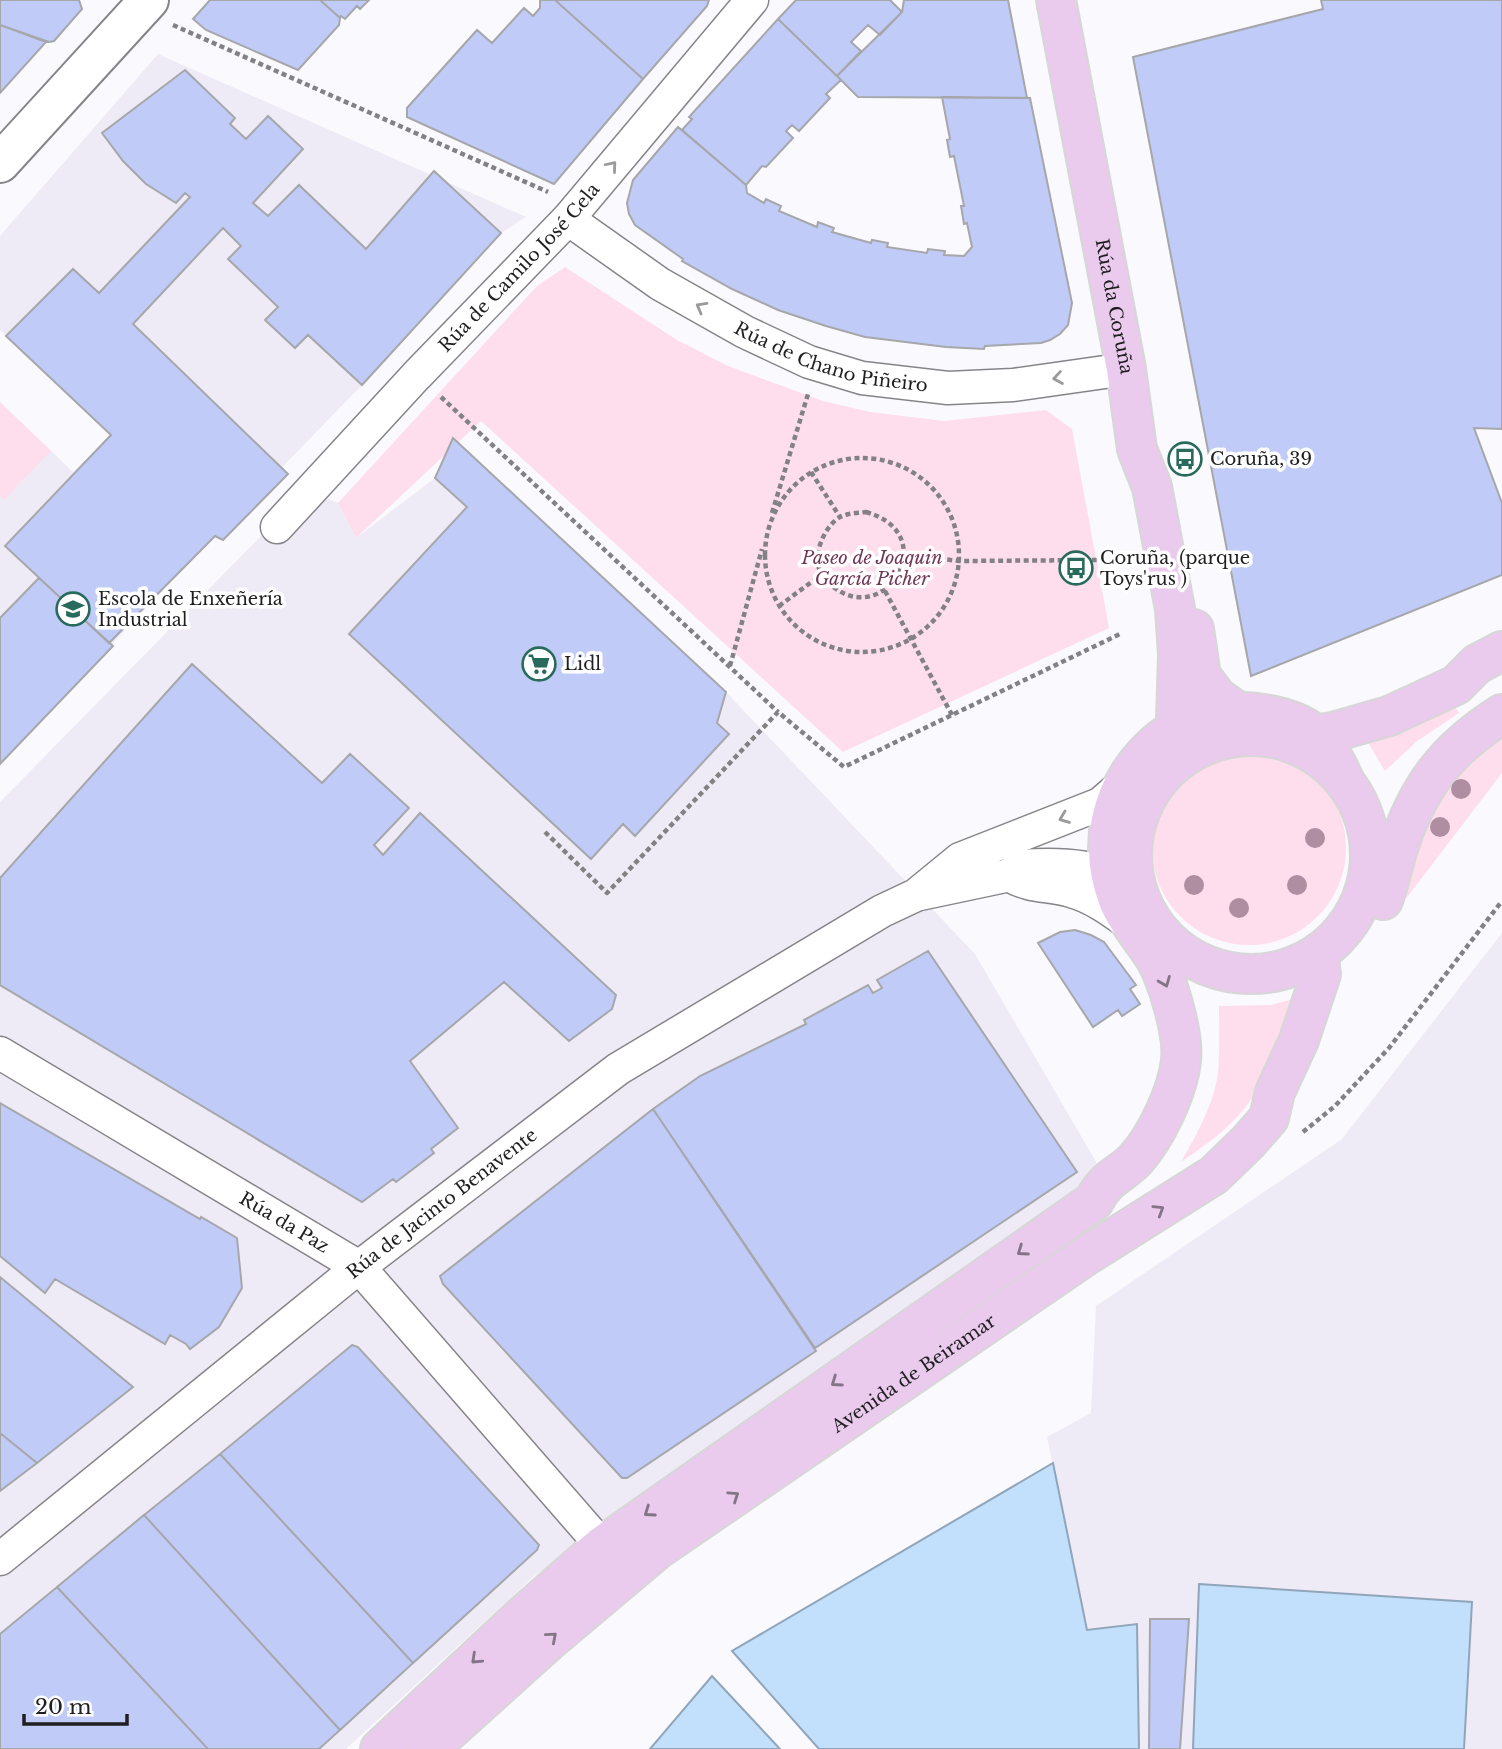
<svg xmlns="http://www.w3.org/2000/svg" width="1502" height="1749" font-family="'Libre Baskerville',serif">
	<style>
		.built { fill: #eeebf6 }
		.green { fill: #fedeed }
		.water { fill: #c2dffc; stroke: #91a5ba; stroke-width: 2 }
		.building { fill: #c0cbf7; stroke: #a6a7ab; stroke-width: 2 }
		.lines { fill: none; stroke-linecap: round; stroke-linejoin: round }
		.street-casing { stroke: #868488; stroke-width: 35 }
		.secondary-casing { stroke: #868488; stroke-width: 42 }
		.primary-casing { stroke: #d7d7d7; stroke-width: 42 }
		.path { stroke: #828184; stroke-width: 4.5; stroke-dasharray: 5 3.5; stroke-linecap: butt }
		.street { stroke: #fff; stroke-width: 32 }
		.secondary { stroke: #fff; stroke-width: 38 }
		.primary { stroke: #eacaed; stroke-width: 38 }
		.tree { fill: #af8ea2 }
		.oneway { stroke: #9a9a9b }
		.oneway2 { stroke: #847487 }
		.labels { text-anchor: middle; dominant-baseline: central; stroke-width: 7; stroke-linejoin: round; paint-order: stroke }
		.street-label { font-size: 18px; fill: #1f1f21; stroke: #fff }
		.poi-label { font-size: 18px; fill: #1f1f21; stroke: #fff; text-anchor: start }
		.park-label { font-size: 18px; font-style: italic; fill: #723657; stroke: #fff }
	</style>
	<rect width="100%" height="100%" fill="#faf9fd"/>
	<!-- built -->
	<path class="built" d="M158,54L526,217L501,233L362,385L178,574L0,764V402L73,472L110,435L0,330V236Z
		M453,438L726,692L975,954L1102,1172L533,1577L346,1749H0V802L306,490L338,503L356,538L435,478Z
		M1502,933V1749H1464L1472,1602L1199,1584L1193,1749H1139L1137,1624L1087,1631L1047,1437L1091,1413L1096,1306L1342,1139Z"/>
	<!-- green -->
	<path class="green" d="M565,267L677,340L728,366L823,401L870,412L944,421L1046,410L1072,429L1109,628L843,752L481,421L356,538L338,503L537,286Z
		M0,402L51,451L4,500L0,496Z
		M1454,705L1459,713L1416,742L1385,771L1367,741Z
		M1502,729V773L1395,913L1435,788Z
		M1152 848a97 97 0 1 1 194 0a97 97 0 1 1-194 0Z
		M1293,999C1279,1044 1265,1092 1229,1125C1215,1139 1198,1150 1181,1162C1197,1134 1214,1104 1218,1072C1220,1050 1219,1028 1219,1006L1271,1005Z"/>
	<!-- water -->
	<path class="water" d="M1053,1463L1087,1630L1137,1624L1139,1749H819L732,1651Z
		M1199,1584L1472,1602L1464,1749H1193Z
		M712,1676L780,1749H650Z"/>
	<!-- building -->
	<path class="building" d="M0,0H79L82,9L54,41L49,42L0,25Z
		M210,0H320L340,18L339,25L298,70L206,30L193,19Z
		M320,0H369L360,9L357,6L345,19L341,16L340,18Z
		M555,0L643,79L554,184L407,117V108L477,30L492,43L524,8L533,16L540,8V0Z
		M555,0H709L707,6L643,79Z
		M796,0H890L902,12L880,35L868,25L851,42L861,51L837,76L778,19Z
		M904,0H1008L1027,98L858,97L837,76L902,12Z
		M1321,0H1502V429L1474,428L1502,503V575L1251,676L1133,57L1323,9Z
		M778,19L841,80L826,94L830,98L799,131L792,125L786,131L793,138L766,167L762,166L746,185L682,130L692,119L689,117Z
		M0,25L46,42L0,93Z
		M185,70L235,118L230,124L246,139L268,116L303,149L253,203L268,216L299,185L366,249L434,171L501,233L362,385L308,335L295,348L265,320L278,307L228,259L241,246L223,228L133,324L288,474L223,540L215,536L109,643L5,546L111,435L6,336L73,269L99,293L190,197L185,193L176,203L146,184L123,161L102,133Z
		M942,97L1030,98L1072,303L1068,325L1060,334L1050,340L1041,343L985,346L984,349L946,347L865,337L826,326L778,310L732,289L682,261L683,259L635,225L629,214L627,203L633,180L678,127L746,185L747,193L764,203L766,199L781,206L779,211L817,227L818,222L834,228L832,232L871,243L872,240L888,243L887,247L927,253L928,249L945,251L944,255L964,256L972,247L967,223L964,224L961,206H964L954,156L950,157L947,140L950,139Z
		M453,438L726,692L717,723L729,734L635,836L623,824L591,859L349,634L467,507L435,478Z
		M39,578L113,646L0,764V618Z
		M192,664L322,783L350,754L409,808L374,845L383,855L420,813L616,995L612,1009L569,1041L504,982L410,1061L458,1128L431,1149L434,1153L396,1182L393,1179L362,1202L0,985V878Z
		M1075,930L1091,935L1104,942L1136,985L1130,989L1140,1004L1122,1016L1118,1010L1093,1027L1038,943L1060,932Z
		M928,951L1077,1172L815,1348L653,1109L700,1076L806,1024L804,1020L868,985L873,993L882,988L877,980Z
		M0,1103L200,1219L201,1217L237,1238L242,1288L219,1327L190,1349L186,1344L170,1335L165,1344L55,1279L45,1293L0,1256Z
		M653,1109L816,1351L627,1478H622L443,1284L440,1276Z
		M0,1277L133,1387L37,1463L0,1433Z
		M352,1345L358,1347L539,1545L537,1550L413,1663L220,1454Z
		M0,1433L37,1463L0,1491Z
		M220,1454L413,1663L340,1730L144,1515Z
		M144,1515L340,1730L319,1749H208L57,1587Z
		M57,1587L208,1749H0V1634Z
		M1150,1619H1189L1180,1749H1149Z"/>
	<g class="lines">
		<defs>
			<g id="street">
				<path id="s1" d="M568,219L660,284L745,332L809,362L862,378L948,388L1013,385L1126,369"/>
				<path id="s2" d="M277,527L416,376L568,219L752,0"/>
				<path d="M1011,876C1029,887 1050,885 1071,891C1093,897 1112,911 1130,924"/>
				<path d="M920,894L1010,875L1019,866C1061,863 1108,863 1139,896"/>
				<path id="s3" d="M0,1053L359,1267L602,1546"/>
				<path id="s4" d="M0,1559L359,1267L618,1069L882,911L916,895L960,859L1100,804L1122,785"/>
			</g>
			<path id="secondary" d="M0,163L149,0"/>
			<g id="primary">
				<path id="s5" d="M1056,0L1126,369L1137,449L1152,487L1175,609L1178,655L1175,752"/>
				<path d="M1194,629L1201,676L1217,697L1238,712"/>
				<circle cx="1251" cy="855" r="119"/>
				<path d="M1297,738L1333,732L1389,716L1456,685L1477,664L1502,651"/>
				<path d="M1383,900C1389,883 1393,865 1398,848C1418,786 1447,749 1502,714"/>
				<path d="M380,1749L520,1618L602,1546L1094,1201C1106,1177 1118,1177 1135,1160C1156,1137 1178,1091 1181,1060C1184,1035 1168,980 1155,958C1143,939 1127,922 1118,900C1097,846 1110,789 1150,749C1179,720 1223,707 1263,714C1309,721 1326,738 1344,780"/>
				<path id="s6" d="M429,1749L550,1640L658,1549L1087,1255L1214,1175L1248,1142L1269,1118L1275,1092L1299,1040L1321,974L1318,954"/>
			</g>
		</defs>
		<!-- street casing -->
		<use href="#street" class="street-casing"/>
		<!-- secondary casing -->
		<use href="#secondary" class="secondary-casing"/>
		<!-- primary casing -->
		<use href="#primary" class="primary-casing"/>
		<!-- path -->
		<path class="path" d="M173,25L548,192
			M441,397L778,712
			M765 555a97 97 0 1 1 194 0a97 97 0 1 1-194 0Z
			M811,472L840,517
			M866,512C948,535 879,640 824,578C809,561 823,527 840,517C848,513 858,513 866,512Z
			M772,513L808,394
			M905,555L960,561L1106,560
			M885,591L952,715
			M779,606L821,575
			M730,666L762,549
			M545,832L607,893L778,712L844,767L1120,634
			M1303,1132L1335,1106L1389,1048L1502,901"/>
		<!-- street -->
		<use href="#street" class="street"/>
		<!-- secondary -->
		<use href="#secondary" class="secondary"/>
		<!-- primary -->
		<use href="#primary" class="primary"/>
	</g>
	<!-- trees -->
	<g class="tree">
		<circle cx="1461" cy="789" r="10"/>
		<circle cx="1440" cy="827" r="10"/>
		<circle cx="1315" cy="838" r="10"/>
		<circle cx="1194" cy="885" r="10"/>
		<circle cx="1297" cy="885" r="10"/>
		<circle cx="1239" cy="908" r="10"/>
	</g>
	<!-- one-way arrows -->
	<defs><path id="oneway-chevron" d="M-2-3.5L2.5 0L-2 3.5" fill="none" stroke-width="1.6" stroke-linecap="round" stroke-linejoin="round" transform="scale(1.75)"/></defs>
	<g class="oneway">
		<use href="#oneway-chevron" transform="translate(612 166) rotate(-50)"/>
		<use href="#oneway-chevron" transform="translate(701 307) rotate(-151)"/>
		<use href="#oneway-chevron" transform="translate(1058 378) rotate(171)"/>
		<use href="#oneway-chevron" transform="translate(1064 818) rotate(159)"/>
	</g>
	<g class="oneway2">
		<use href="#oneway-chevron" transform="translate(1165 982) rotate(68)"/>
		<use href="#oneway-chevron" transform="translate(1159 1210) rotate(-32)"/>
		<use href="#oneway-chevron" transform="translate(1022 1251) rotate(145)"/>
		<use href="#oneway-chevron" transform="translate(836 1382) rotate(145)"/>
		<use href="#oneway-chevron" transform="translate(734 1496) rotate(-34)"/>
		<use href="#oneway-chevron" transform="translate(649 1512) rotate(145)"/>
		<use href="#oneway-chevron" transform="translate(552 1637) rotate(-41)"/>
		<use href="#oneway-chevron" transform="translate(476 1659) rotate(137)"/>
	</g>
	<!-- icons -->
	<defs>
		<symbol id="bus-ring" viewBox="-11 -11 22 22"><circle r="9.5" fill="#fff" stroke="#286b5c" stroke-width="1.5"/><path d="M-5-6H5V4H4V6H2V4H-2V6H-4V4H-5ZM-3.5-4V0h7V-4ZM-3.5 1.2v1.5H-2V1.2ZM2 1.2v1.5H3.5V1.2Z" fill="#286b5c"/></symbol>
		<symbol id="university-ring" viewBox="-11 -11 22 22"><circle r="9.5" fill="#fff" stroke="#286b5c" stroke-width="1.5"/><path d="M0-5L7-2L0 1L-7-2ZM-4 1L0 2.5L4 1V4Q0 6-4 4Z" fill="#286b5c"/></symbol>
		<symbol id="supermarket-ring" viewBox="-11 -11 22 22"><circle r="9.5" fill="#fff" stroke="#286b5c" stroke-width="1.5"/><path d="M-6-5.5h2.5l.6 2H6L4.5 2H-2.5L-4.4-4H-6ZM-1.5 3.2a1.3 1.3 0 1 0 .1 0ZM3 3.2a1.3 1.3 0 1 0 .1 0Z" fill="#286b5c"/></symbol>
	</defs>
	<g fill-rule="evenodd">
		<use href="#bus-ring" x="1166" y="440" width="38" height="38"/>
		<use href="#bus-ring" x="1057" y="549" width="38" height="38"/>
		<use href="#university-ring" x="54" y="590" width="38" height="38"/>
		<use href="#supermarket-ring" x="520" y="645" width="38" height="38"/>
	</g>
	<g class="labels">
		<!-- street labels -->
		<g class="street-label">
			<text stroke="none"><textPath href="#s2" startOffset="355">Rúa de Camilo José Cela</textPath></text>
			<text stroke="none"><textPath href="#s5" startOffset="312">Rúa da Coruña</textPath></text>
			<text stroke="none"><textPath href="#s1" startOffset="301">Rúa de Chano Piñeiro</textPath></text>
			<text stroke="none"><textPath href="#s4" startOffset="567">Rúa de Jacinto Benavente</textPath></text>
			<text stroke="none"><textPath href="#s3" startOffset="331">Rúa da Paz</textPath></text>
			<text stroke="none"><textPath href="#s6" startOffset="614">Avenida de Beiramar</textPath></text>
		</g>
		<!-- poi labels -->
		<g class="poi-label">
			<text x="1210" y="459">Coruña, 39</text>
			<text x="1100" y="558">Coruña, (parque<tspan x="1100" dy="21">Toys'rus )</tspan></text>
			<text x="98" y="599">Escola de Enxeñería<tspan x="98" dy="21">Industrial</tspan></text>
			<text x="564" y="664">Lidl</text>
		</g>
		<!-- park labels -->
		<g class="park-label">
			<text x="872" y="558">Paseo de Joaquin<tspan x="872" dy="21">García Picher</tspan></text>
		</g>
	</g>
	<!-- scale -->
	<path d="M24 1714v10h103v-10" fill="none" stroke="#1f1f21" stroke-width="3.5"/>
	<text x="35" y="1714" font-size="21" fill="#1f1f21" stroke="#ffffff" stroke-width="5" paint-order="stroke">20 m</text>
</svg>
